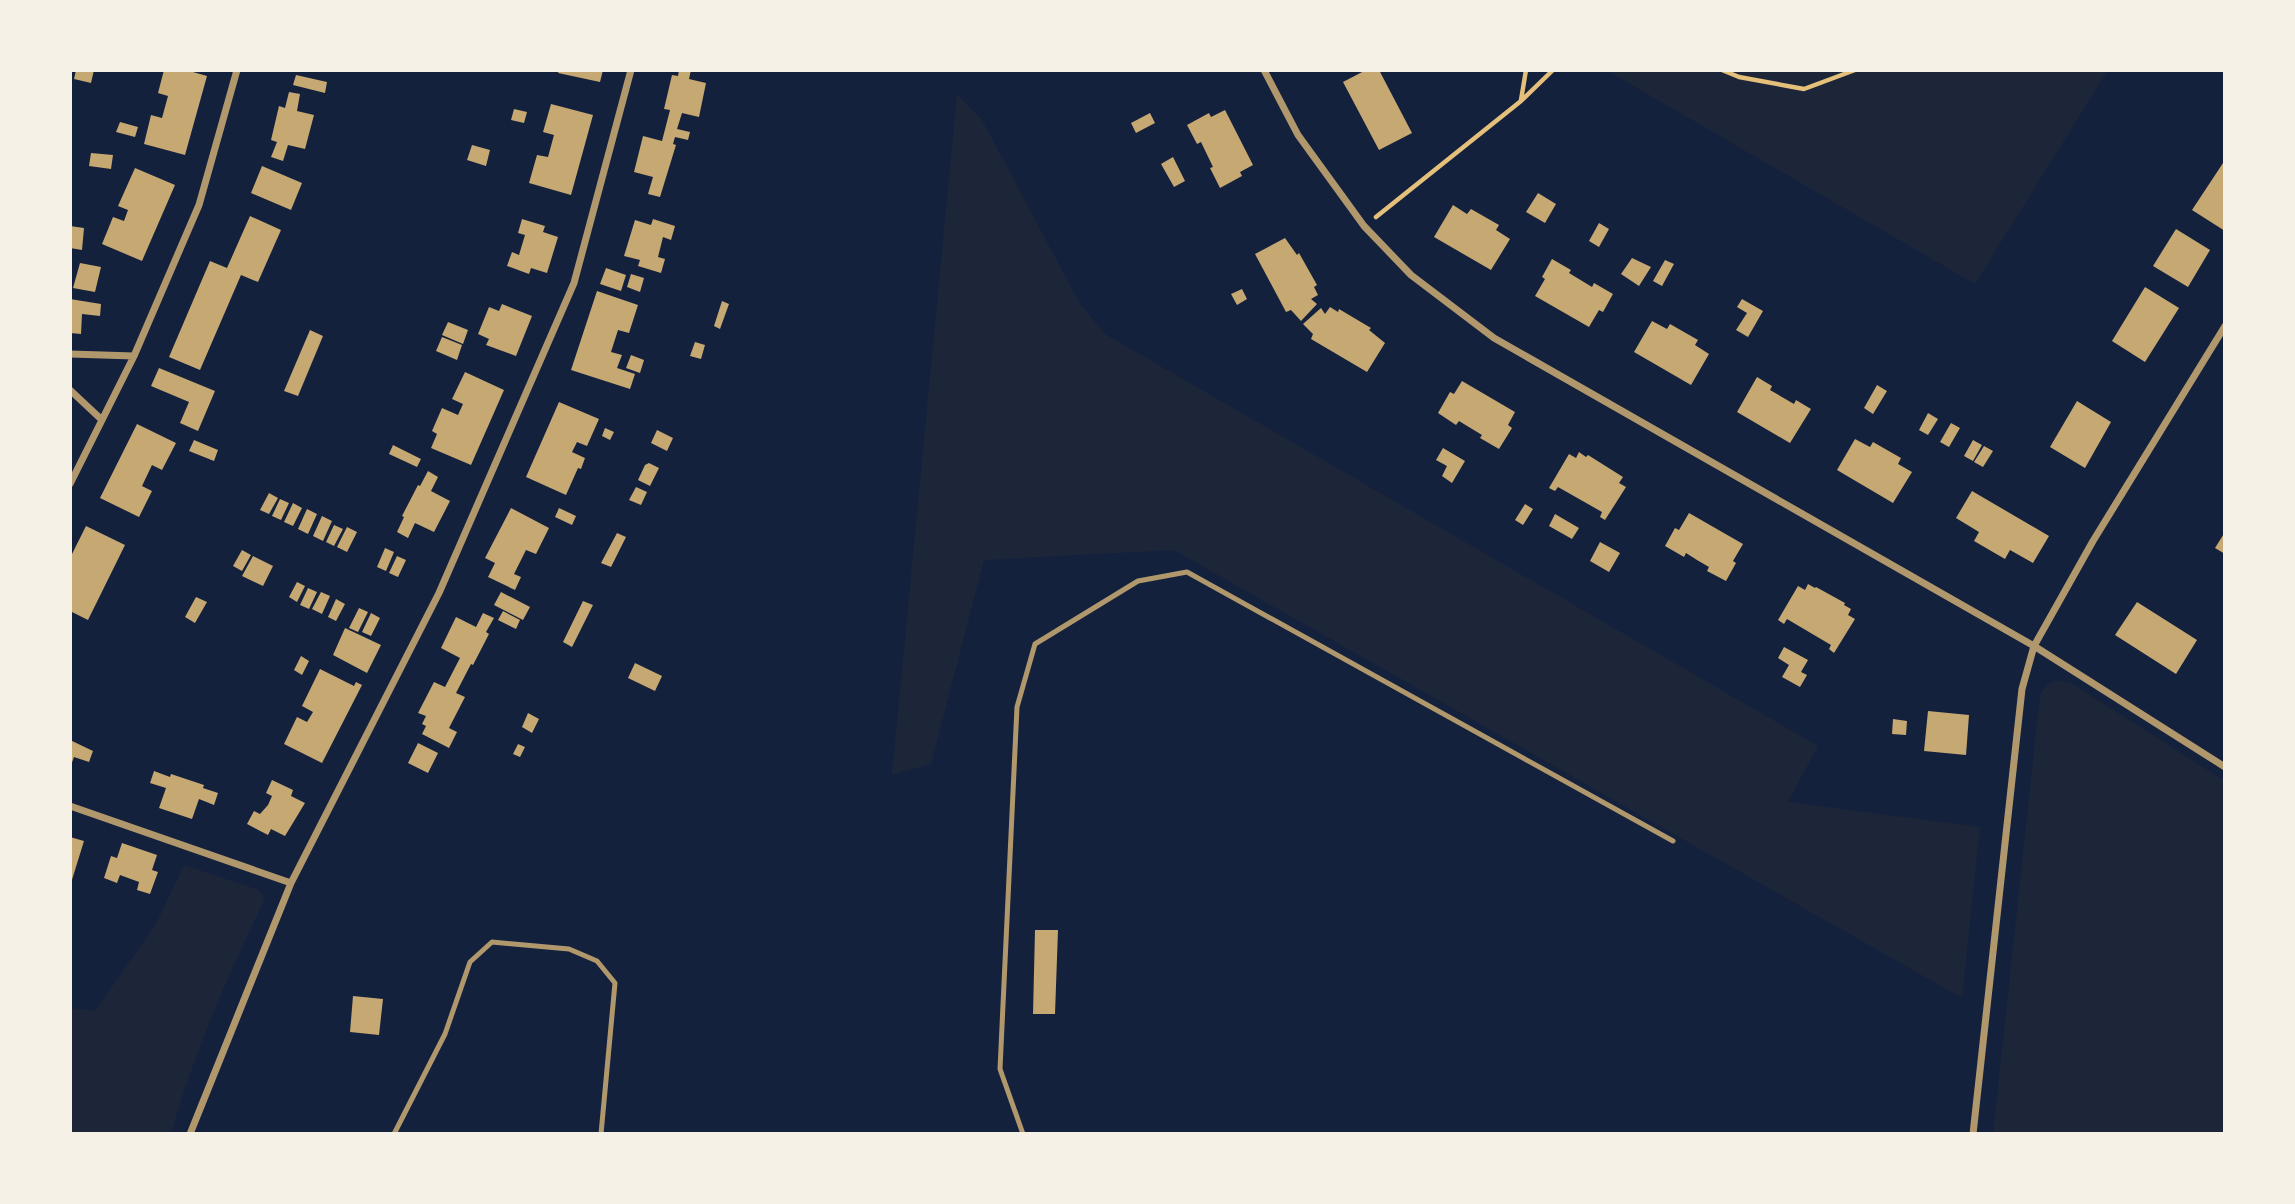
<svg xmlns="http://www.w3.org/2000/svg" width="2295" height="1204" font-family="Arial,sans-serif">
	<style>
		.green { fill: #1d2539 }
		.building { fill: #c6a872 }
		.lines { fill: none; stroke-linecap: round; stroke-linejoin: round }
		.path { stroke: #e5c07b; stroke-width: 4.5 }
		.service { stroke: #b1986c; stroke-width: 5 }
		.minor { stroke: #b1986c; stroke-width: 7 }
	</style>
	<rect width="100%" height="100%" fill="#14213d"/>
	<!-- green -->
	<path class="green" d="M1606,70H2108L1975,284Z
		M957,94L982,120L1080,304L1105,334L1818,746L1788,802L1980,827L1962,998L1174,550L984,560L931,764L892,775Z
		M2058,680L2071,683L2225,781V1134H1993L2040,695L2048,684Z
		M184,865L259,890L265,899C227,977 195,1050 171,1134H70V1008L95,1011L156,924Z"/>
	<!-- building -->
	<path class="building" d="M76,70H94L91,83L74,79Z
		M164,70H186L207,76L185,155L144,144L151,115L162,118L168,96L158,93Z
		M559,70H603L600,82L558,73Z
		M679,70H691L689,79L706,83L699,117L682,113L677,129L690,132L688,140L675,137L673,144L676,145L660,197L648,194L653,177L634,172L643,136L662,141L670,110L664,109L672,75L678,76Z
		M1366,70H1379L1412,133L1379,150L1343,82Z
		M296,75L327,82L325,93L293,85Z
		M289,92L300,94L297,111L314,115L305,149L288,145L283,161L271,157L277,142L271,140L279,106L285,108Z
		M551,104L593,115L571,195L529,183L537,155L548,157L554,135L543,132Z
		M514,109L527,112L524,123L511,120Z
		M1225,110L1253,165L1240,172L1242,176L1220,188L1210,168L1213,167L1201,142L1197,144L1187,125L1209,113L1211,117Z
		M1150,113L1155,123L1136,133L1131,123Z
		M120,122L138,127L135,137L116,132Z
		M472,145L490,150L486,166L467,160Z
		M91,153L113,155L111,169L89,166Z
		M1173,157L1185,181L1174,187L1161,164Z
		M2225,160V231L2192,210Z
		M262,166L302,183L291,210L251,193Z
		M135,168L175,185L142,261L102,244L113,217L124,221L128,210L118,206Z
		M1538,193L1556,204L1545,223L1526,212Z
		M1453,205L1467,214L1471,209L1499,225L1496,230L1510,239L1491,270L1434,237Z
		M250,216L281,230L258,282L241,275L200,370L169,357L210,261L227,268Z
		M522,219L545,226L543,232L558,237L547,273L531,268L529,274L507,266L512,252L519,255L525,235L518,233Z
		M653,219L675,226L671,240L663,237L658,257L665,259L661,273L638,266L640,260L624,256L635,220L651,225Z
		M1599,223L1609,229L1599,247L1589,241Z
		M70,226L84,228L82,250L70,248Z
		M2176,229L2210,250L2188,287L2153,266Z
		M1285,238L1297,255L1299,253L1317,285L1314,287L1318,295L1311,299L1317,304L1301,321L1291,310L1286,312L1255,254Z
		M1632,258L1651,267L1639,286L1621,274Z
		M1552,259L1571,270L1569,273L1592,287L1594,283L1613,294L1603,312L1599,310L1589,327L1535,296L1545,279L1542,277Z
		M1665,260L1674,264L1662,286L1653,281Z
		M80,263L101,267L95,292L73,288Z
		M606,268L626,275L621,291L600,284Z
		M631,274L644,278L640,292L627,287Z
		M2145,287L2179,308L2145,362L2112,341Z
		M1242,289L1247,299L1237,305L1231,294Z
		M597,291L638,305L629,333L618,330L611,352L622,355L617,368L635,374L630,389L571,370Z
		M70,299L101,304L100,316L82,314L81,334L70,333Z
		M1742,299L1763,311L1748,337L1736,330L1747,313L1737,307Z
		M722,301L729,304L720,329L714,326Z
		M502,304L532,316L516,356L486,345L489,339L478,334L489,307L499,311Z
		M1330,307L1338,312L1339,309L1371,328L1369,330L1385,343L1367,372L1311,339L1313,334L1303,324L1321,308L1325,314Z
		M1652,321L1667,329L1670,324L1698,340L1695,345L1709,354L1691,385L1634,352Z
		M448,322L468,330L463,344L442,335Z
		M310,330L323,336L298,396L284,391Z
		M442,337L462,345L457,360L436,351Z
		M695,342L705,345L701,359L690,356Z
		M631,355L644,360L640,373L626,368Z
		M159,368L215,391L198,431L180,423L189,402L151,386Z
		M465,372L504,390L471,465L431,448L437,434L432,431L442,408L458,415L463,404L452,399Z
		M1757,377L1772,386L1770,390L1794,404L1796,400L1811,409L1790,443L1737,412Z
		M1462,381L1515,412L1508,425L1512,428L1499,449L1480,438L1482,435L1459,421L1456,425L1438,413L1450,392L1454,394Z
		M1877,385L1887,391L1873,414L1864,408Z
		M2077,401L2111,422L2085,468L2050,447Z
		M559,402L599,419L587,446L577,442L572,452L585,458L581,469L578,468L566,495L526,477Z
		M1928,413L1938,419L1928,435L1919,430Z
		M1951,423L1960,428L1949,447L1940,442Z
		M137,424L176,443L162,470L152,465L142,486L152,491L139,517L100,498Z
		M605,428L614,432L610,440L602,436Z
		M657,430L673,438L667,451L651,443Z
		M1855,439L1870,447L1873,442L1901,458L1898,464L1912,472L1893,503L1837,470Z
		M194,440L218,450L214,461L189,451Z
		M1973,440L1982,445L1973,461L1964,456Z
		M393,445L421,459L417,467L389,454Z
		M1984,446L1993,451L1983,467L1974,462Z
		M1443,448L1465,461L1452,483L1442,476L1447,466L1436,460Z
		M1579,452L1586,457L1588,455L1623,477L1619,483L1626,487L1605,520L1600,517L1602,512L1558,487L1555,491L1549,488L1569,454L1576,458Z
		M649,463L659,468L650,486L638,480L645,465Z
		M428,471L438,477L431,491L450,501L434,532L415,523L408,538L397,532L404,517L402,516L418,485L420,486Z
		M636,487L647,492L641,505L629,500Z
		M1972,491L2049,536L2033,563L2010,550L2005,559L1974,541L1979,532L1956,518Z
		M269,493L278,498L269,514L260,510Z
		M280,499L289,503L281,520L272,516Z
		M293,503L302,508L293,526L284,522Z
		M1525,504L1533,509L1523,525L1515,520Z
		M511,508L549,528L536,554L526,550L514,574L521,577L515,590L488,577L495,563L485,558Z
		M559,508L576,516L572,525L555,517Z
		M307,509L317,514L308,534L298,529Z
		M1689,513L1743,544L1733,561L1736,563L1726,581L1707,571L1709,567L1697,560L1686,553L1684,557L1665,546L1675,528L1679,530Z
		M1555,514L1579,528L1572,539L1549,526Z
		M322,516L332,521L323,541L313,536Z
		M334,525L343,529L334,546L326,542Z
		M86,526L125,545L88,620L70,611V558Z
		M347,527L357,532L347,552L337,547Z
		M2225,532V554L2215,548Z
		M617,533L626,537L611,567L601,563Z
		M1600,542L1620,553L1609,572L1590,561Z
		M385,548L394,552L386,571L377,567Z
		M242,550L251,555L242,571L233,566Z
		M253,556L273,566L263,586L242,576Z
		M397,556L406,560L398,577L389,573Z
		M297,582L305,586L297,602L289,597Z
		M1808,584L1815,588L1816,587L1845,603L1844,605L1851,609L1848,615L1855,619L1834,653L1829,649L1831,645L1787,619L1784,624L1778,620L1798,586L1805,590Z
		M308,588L317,592L309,609L300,605Z
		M321,592L330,596L322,614L312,609Z
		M501,592L530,607L523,620L494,605Z
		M196,597L207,602L195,623L185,617Z
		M336,599L345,604L336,621L328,617Z
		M583,601L593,605L572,647L563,642Z
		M2137,602L2197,640L2176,674L2115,635Z
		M359,608L368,612L358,632L349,628Z
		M503,611L520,620L516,629L498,620Z
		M371,613L380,618L371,636L362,632Z
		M483,613L494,618L486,632L489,634L473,665L471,664L456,693L465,697L449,728L457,732L449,748L422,734L426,726L422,724L426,716L418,713L434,682L445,687L460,658L441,648L456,617L476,627Z
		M345,628L381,645L367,673L333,655Z
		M1784,647L1808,660L1801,672L1807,675L1800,687L1782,677L1789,665L1778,658Z
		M301,656L309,661L302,675L294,670Z
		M635,663L662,676L655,691L628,678Z
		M320,669L354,686L356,682L362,685L322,763L284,744L297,717L307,722L313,712L302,706Z
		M1928,711L1969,715L1966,755L1924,751Z
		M528,713L539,719L532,733L522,727Z
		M1893,719L1907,721L1906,735L1892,734Z
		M70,740L93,751L89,762L74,757L70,768Z
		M418,743L438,753L428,773L408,763Z
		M518,744L525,747L520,757L513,754Z
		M154,771L170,777L171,774L204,785L203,788L218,793L214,805L199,799L192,819L159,808L166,788L150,783Z
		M272,780L293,790L291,796L305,803L285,836L271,829L268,835L247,824L254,811L260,814L268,805L272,796L266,793Z
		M70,837L84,841L71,883H70Z
		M122,843L157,855L152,870L158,872L150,894L137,890L139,882L120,875L117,883L104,878L111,856L117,858Z
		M1035,930H1058L1055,1014H1033Z
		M353,996L383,999L379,1035L350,1032Z"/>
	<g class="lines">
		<!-- path -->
		<path class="path" d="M1722,70L1739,77L1804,89L1855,70
			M1521,100L1526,70
			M1376,217L1521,101L1553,70"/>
		<!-- service -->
		<path class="service" d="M394,1134L445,1034L470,962L492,942L569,949L597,961L615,983L601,1134
			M1023,1134L1000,1069L1017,707L1035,644L1138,581L1187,572L1673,841"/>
		<!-- minor -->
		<path class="minor" d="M1264,70L1298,135L1364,226L1411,275L1494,338L2034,646L2225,767
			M70,354L134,356
			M70,390L102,420
			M70,484L134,356L199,205L237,70
			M70,806L291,883
			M190,1134L291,883L439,593L574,283L631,70
			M1973,1134L2022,689L2034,646L2093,541L2225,326"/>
	</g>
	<!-- border -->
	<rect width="2295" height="1204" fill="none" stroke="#f6f1e7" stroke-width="144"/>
</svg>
